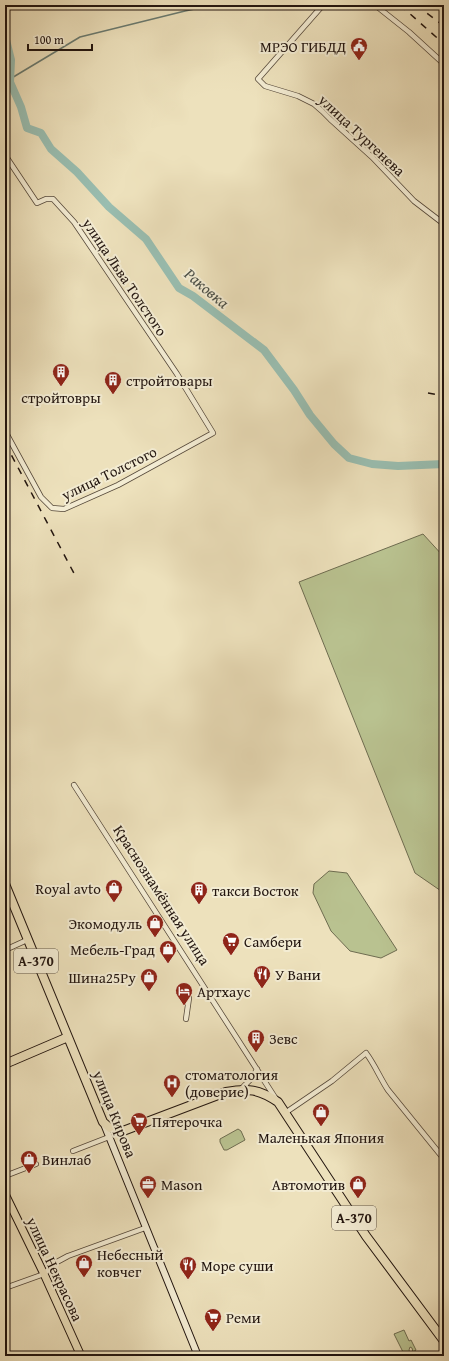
<svg xmlns="http://www.w3.org/2000/svg" width="449" height="1361" font-family="'Gentium Book Plus',serif">
	<style>
		.green { fill: #b9c290; stroke: #6e6c50 }
		.lines { fill: none; stroke-linecap: round; stroke-linejoin: round }
		.stream { stroke: #697a70; stroke-width: 1.5 }
		.river { stroke: #99beb1; stroke-width: 8 }
		.street-casing { stroke: #55483a; stroke-width: 6 }
		.secondary-casing { stroke: #22150f; stroke-width: 8 }
		.primary-casing { stroke: #22150f; stroke-width: 9 }
		.highway-casing { stroke: #22150f; stroke-width: 10 }
		.street { stroke: #f3ecd3; stroke-width: 4.5 }
		.secondary { stroke: #f3ecd3; stroke-width: 6 }
		.primary { stroke: #ede1bc; stroke-width: 7 }
		.highway { stroke: #ede1bc; stroke-width: 8 }
		.rail { stroke: #22150f; stroke-width: 1.5; stroke-dasharray: 7 7; stroke-linecap: butt }
		.labels { text-anchor: middle; dominant-baseline: central; stroke-width: 4; stroke-linejoin: round; paint-order: stroke }
		.shield { fill: #f3ecd3; stroke: #61564a; stroke-width: 1 }
		.shield-label { font-size: 14px; font-weight: bold; fill: #22150f }
		.poi-label { font-size: 15px; fill: #22150f; stroke: #f3ecd3; text-anchor: start }
		.street-label { font-size: 15px; fill: #22150f; stroke: #f3ecd3 }
		.water-label { font-size: 16px; font-style: italic; fill: #4c5048; stroke: #f3ecd3 }
	</style>
	<rect width="100%" height="100%" fill="#ede1bc"/>
	<filter id="stains"><feTurbulence type="fractalNoise" baseFrequency=".005" numOctaves="4"/><feColorMatrix values="0 0 0 0 .2 0 0 0 0 .09 0 0 0 0 .02 0 0 0 .5 -.17"/></filter>
	<radialGradient id="worn" r=".72"><stop offset=".6" stop-color="#630" stop-opacity="0"/><stop offset="1" stop-color="#630" stop-opacity=".3"/></radialGradient>
	<!-- green -->
	<path class="green" d="M423,534L444,557V893L415,873L299,582Z
		M329,871L347,873L397,950L381,958L350,951L331,931L313,893L314,884Z
		M238,1129L241,1131L245,1140L227,1150H224L220,1142V1139Z
		M404,1330L409,1341L411,1340L416,1350L413,1352L412,1348L410,1347L409,1350L410,1353L405,1356L394,1334Z"/>
	<g class="lines">
		<!-- stream -->
		<path class="stream" d="M10,79L80,37L185,11L214,5"/>
		<!-- river -->
		<path class="river" d="M5,36L11,60L10,82L21,107L27,128L41,133L51,149L77,172L109,207L146,239L179,288L193,296L264,350L294,390L310,415L334,444L349,458L372,464L398,466L444,464"/>
		<defs>
			<path id="street" d="M323,5L258,79L265,86L298,96L314,104L322,111L330,119L372,157L414,201L444,224
				M375,5L409,32L444,64
				M5,155L37,203L46,199H53L74,222L177,374L213,433L118,485L64,509L52,508L41,497L5,431
				M74,785L276,1099
				M5,950L27,940
				M186,1019L189,998
				M240,1090L253,1077L257,1069
				M285,1113L332,1081L366,1053C375,1065 380,1078 388,1090L444,1159
				M73,1151L109,1137
				M5,1176L36,1164
				M5,1288L44,1274L55,1263L68,1256L145,1228"/>
			<path id="secondary" d="M104,1124L198,1356"/>
			<path id="primary" d="M5,1194L44,1274L81,1356"/>
			<path id="highway" d="M5,884L103,1122L110,1128L123,1131L226,1092C248,1088 259,1089 278,1102L366,1236L444,1341
				M5,1064L68,1037"/>
		</defs>
		<!-- street casing -->
		<use href="#street" class="street-casing"/>
		<!-- secondary casing -->
		<use href="#secondary" class="secondary-casing"/>
		<!-- primary casing -->
		<use href="#primary" class="primary-casing"/>
		<!-- highway casing -->
		<use href="#highway" class="highway-casing"/>
		<!-- street -->
		<use href="#street" class="street"/>
		<!-- secondary -->
		<use href="#secondary" class="secondary"/>
		<!-- primary -->
		<use href="#primary" class="primary"/>
		<!-- highway -->
		<use href="#highway" class="highway"/>
		<!-- rail -->
		<path class="rail" d="M400,5L444,44
			M416,5L444,26
			M428,393L444,396
			M5,443L77,579"/>
	</g>
	<!-- icons -->
	<defs>
		<symbol id="civic-pin" viewBox="-11 -11 22 30"><path d="M0 17L-7.5 6A9.5 9.5 0 1 1 7.5 6Z" fill="#8f2418" stroke="#f3ecd3"/><path d="M-.6-6.5H3V-4.5H.6V-3L4-1V1h2V6H-6V1h2V-1L-.6-3ZM-1.2 2.5V6h2.4V2.5Z" fill="#fff"/></symbol>
		<symbol id="building-pin" viewBox="-11 -11 22 30"><path d="M0 17L-7.5 6A9.5 9.5 0 1 1 7.5 6Z" fill="#8f2418" stroke="#f3ecd3"/><path d="M-4-6H4V6H1V3H-1V6H-4ZM-2.5-4.3h1.7v1.8h-1.7ZM.8-4.3h1.7v1.8H.8ZM-2.5-1h1.7V.8h-1.7ZM.8-1h1.7V.8H.8Z" fill="#fff"/></symbol>
		<symbol id="shop-pin" viewBox="-11 -11 22 30"><path d="M0 17L-7.5 6A9.5 9.5 0 1 1 7.5 6Z" fill="#8f2418" stroke="#f3ecd3"/><path d="M-5-2.5h2.3a2.7 3.5 0 0 1 5.4 0H5L5.5 6h-11ZM-1.5-2.5h3a1.5 2.3 0 0 0-3 0Z" fill="#fff"/></symbol>
		<symbol id="supermarket-pin" viewBox="-11 -11 22 30"><path d="M0 17L-7.5 6A9.5 9.5 0 1 1 7.5 6Z" fill="#8f2418" stroke="#f3ecd3"/><path d="M-6-5.5h2.5l.6 2H6L4.5 2H-2.5L-4.4-4H-6ZM-1.5 3.2a1.3 1.3 0 1 0 .1 0ZM3 3.2a1.3 1.3 0 1 0 .1 0Z" fill="#fff"/></symbol>
		<symbol id="restaurant-pin" viewBox="-11 -11 22 30"><path d="M0 17L-7.5 6A9.5 9.5 0 1 1 7.5 6Z" fill="#8f2418" stroke="#f3ecd3"/><path d="M-5-6h1v4h1v-4h1v4h1v-4h1v5L-1.5 .5V6h-2V.5L-5-1ZM5-6V6H3V1.5H1.5Q1.5-4 5-6Z" fill="#fff"/></symbol>
		<symbol id="hotel-pin" viewBox="-11 -11 22 30"><path d="M0 17L-7.5 6A9.5 9.5 0 1 1 7.5 6Z" fill="#8f2418" stroke="#f3ecd3"/><path d="M-6-4.5h1.5V1H6V5H4.5V3h-9V5H-6ZM-4 0a1.8 1.8 0 1 1 3.6 0ZM.5 0V-2.5h3Q6-2.5 6 0Z" fill="#fff"/></symbol>
		<symbol id="hospital-pin" viewBox="-11 -11 22 30"><path d="M0 17L-7.5 6A9.5 9.5 0 1 1 7.5 6Z" fill="#8f2418" stroke="#f3ecd3"/><path d="M-5-5h3v3.5h4V-5h3V5h-3V1.5h-4V5h-3Z" fill="#fff"/></symbol>
		<symbol id="office-pin" viewBox="-11 -11 22 30"><path d="M0 17L-7.5 6A9.5 9.5 0 1 1 7.5 6Z" fill="#8f2418" stroke="#f3ecd3"/><path d="M-6-3h4V-5.5h4V-3h4V5H-6ZM-1-4.5V-3h2v-1.5ZM-6 0V1H6V0Z" fill="#fff"/></symbol>
	</defs>
	<g fill-rule="evenodd">
		<use href="#civic-pin" x="349" y="36" width="20" height="27"/>
		<use href="#building-pin" x="51" y="362" width="20" height="27"/>
		<use href="#building-pin" x="103" y="370" width="20" height="27"/>
		<use href="#shop-pin" x="104" y="878" width="20" height="27"/>
		<use href="#building-pin" x="189" y="880" width="20" height="27"/>
		<use href="#shop-pin" x="145" y="913" width="20" height="27"/>
		<use href="#supermarket-pin" x="221" y="931" width="20" height="27"/>
		<use href="#shop-pin" x="158" y="939" width="20" height="27"/>
		<use href="#restaurant-pin" x="252" y="964" width="20" height="27"/>
		<use href="#shop-pin" x="139" y="967" width="20" height="27"/>
		<use href="#hotel-pin" x="174" y="981" width="20" height="27"/>
		<use href="#building-pin" x="246" y="1028" width="20" height="27"/>
		<use href="#hospital-pin" x="162" y="1073" width="20" height="27"/>
		<use href="#shop-pin" x="311" y="1102" width="20" height="27"/>
		<use href="#supermarket-pin" x="129" y="1111" width="20" height="27"/>
		<use href="#shop-pin" x="19" y="1149" width="20" height="27"/>
		<use href="#office-pin" x="138" y="1174" width="20" height="27"/>
		<use href="#shop-pin" x="348" y="1174" width="20" height="27"/>
		<use href="#shop-pin" x="74" y="1253" width="20" height="27"/>
		<use href="#restaurant-pin" x="178" y="1255" width="20" height="27"/>
		<use href="#supermarket-pin" x="203" y="1307" width="20" height="27"/>
	</g>
	<g class="labels">
		<!-- shield labels -->
		<g class="shield">
			<rect x="14" y="949" width="44" height="24" rx="3"/>
			<rect x="332" y="1206" width="44" height="24" rx="3"/>
		</g>
		<g class="shield-label">
			<text x="36" y="961">А-370</text>
			<text x="354" y="1218">А-370</text>
		</g>
		<!-- poi labels -->
		<g class="poi-label">
			<text x="346" y="46" text-anchor="end">МРЭО ГИБДД</text>
			<text x="126" y="380">стройтовары</text>
			<text x="61" y="397" text-anchor="middle">стройтовры</text>
			<text x="101" y="888" text-anchor="end">Royal avto</text>
			<text x="212" y="890">такси Восток</text>
			<text x="142" y="923" text-anchor="end">Экомодуль</text>
			<text x="244" y="941">Самбери</text>
			<text x="155" y="949" text-anchor="end">Мебель-Град</text>
			<text x="275" y="974">У Вани</text>
			<text x="136" y="977" text-anchor="end">Шина25Ру</text>
			<text x="197" y="991">Артхаус</text>
			<text x="269" y="1038">Зевс</text>
			<text x="185" y="1074">стоматология<tspan x="185" dy="17">(доверие)</tspan></text>
			<text x="152" y="1121">Пятерочка</text>
			<text x="321" y="1137" text-anchor="middle">Маленькая Япония</text>
			<text x="42" y="1159">Винлаб</text>
			<text x="161" y="1184">Mason</text>
			<text x="345" y="1184" text-anchor="end">Автомотив</text>
			<text x="97" y="1254">Небесный<tspan x="97" dy="17">ковчег</tspan></text>
			<text x="201" y="1265">Море суши</text>
			<text x="226" y="1317">Реми</text>
		</g>
		<!-- street labels -->
		<g class="street-label">
			<text transform="translate(362 135) rotate(43)">улица Тургенева</text>
			<text transform="translate(125 277) rotate(56)">улица Льва Толстого</text>
			<text transform="translate(109 473) rotate(-26)">улица Толстого</text>
			<text transform="translate(162 895) rotate(57)">Краснознамённая улица</text>
			<text transform="translate(115 1114) rotate(68)">улица Кирова</text>
			<text transform="translate(55 1269) rotate(65)">улица Некрасова</text>
		</g>
		<!-- water labels -->
		<g class="water-label">
			<text transform="translate(207 288) rotate(40)">Раковка</text>
		</g>
	</g>
	<!-- margin -->
	<rect width="449" height="1361" fill="none" stroke="#ede1bc" stroke-width="20"/>
	<rect x="6" y="6" width="437" height="1349" fill="none" stroke="#22150f" stroke-width="2"/>
	<rect x="10" y="10" width="429" height="1341" fill="none" stroke="#22150f"/>
	<!-- scale -->
	<path d="M28 44v6h64v-6" fill="none" stroke="#22150f" stroke-width="2"/>
	<text x="34" y="44" font-size="12" fill="#22150f" stroke="#f3ecd3" stroke-width="3" paint-order="stroke">100 m</text>
	<rect width="100%" height="100%" filter="url(#stains)"/>
	<rect width="100%" height="100%" fill="url(#worn)"/>
</svg>
